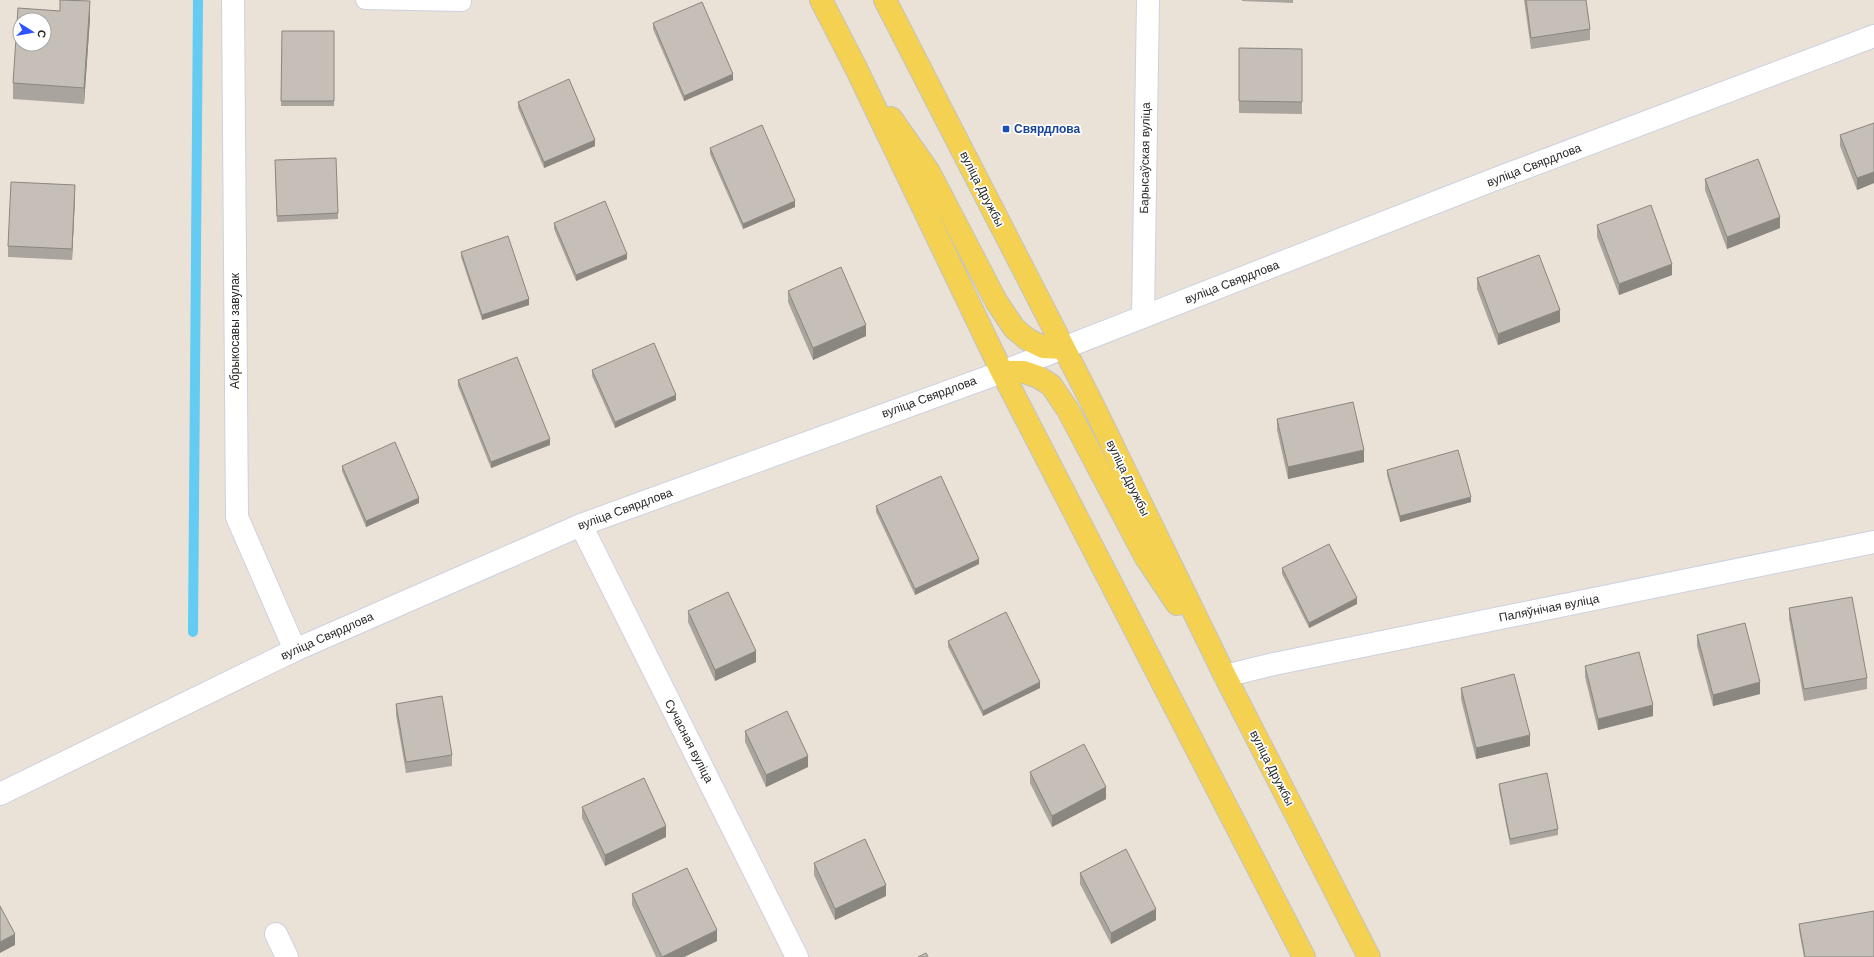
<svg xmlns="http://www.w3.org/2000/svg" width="1874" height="957" font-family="Arial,sans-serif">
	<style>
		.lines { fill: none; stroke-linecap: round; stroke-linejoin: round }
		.stream { stroke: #64cbf2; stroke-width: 10 }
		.lane-casing { stroke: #ccd0e1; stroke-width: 20 }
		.street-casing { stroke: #ccd0e1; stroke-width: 24 }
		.secondary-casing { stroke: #ccd0e1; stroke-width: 24 }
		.primary-casing { stroke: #c3c3c3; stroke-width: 24 }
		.lane { stroke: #fff; stroke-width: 18 }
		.street { stroke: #fff; stroke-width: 22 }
		.secondary { stroke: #fff; stroke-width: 22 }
		.primary { stroke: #f5d151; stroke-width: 22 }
		.wall { fill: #a9a49d }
		.shaded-wall { fill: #8a8680 }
		.building { fill: #c5bfb7; stroke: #8a8680; fill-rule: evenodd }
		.transit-dot { fill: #1a4fb4; stroke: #fff; stroke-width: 1.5 }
		.labels { text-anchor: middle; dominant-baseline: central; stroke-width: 3.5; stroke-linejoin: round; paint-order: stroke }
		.transit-label { font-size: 12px; font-weight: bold; fill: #164399; stroke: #fff; text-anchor: start }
		.street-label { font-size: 12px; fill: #272727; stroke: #fff }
	</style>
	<rect width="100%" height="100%" fill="#eae2d7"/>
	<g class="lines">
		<!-- stream -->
		<path class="stream" d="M193,632L198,0"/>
		<defs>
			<path id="lane" d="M365,0L462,2"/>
			<path id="street" d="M233,0L237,517L295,650
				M1143,317L1148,0
				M581,525L797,957
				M1225,676L1274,664L1874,542
				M276,934L287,957"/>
			<path id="secondary" d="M0,794L295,650L581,525L1002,372L1498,178L1874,36"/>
			<path id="primary" d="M821,0L856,68L1002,372L1304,957
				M885,0L1090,399L1225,676L1369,957
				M891,118L929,172L996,301L1014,328L1027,339L1043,347L1063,348
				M1002,372H1024L1038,377L1051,385L1068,410L1145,556L1177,604"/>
		</defs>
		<!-- lane casing -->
		<use href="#lane" class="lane-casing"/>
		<!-- street casing -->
		<use href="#street" class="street-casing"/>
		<!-- secondary casing -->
		<use href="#secondary" class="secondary-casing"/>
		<!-- primary casing -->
		<use href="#primary" class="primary-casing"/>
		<!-- lane -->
		<use href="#lane" class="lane"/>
		<!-- street -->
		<use href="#street" class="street"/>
		<!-- secondary -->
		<use href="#secondary" class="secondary"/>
		<!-- primary -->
		<use href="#primary" class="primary"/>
	</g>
	<!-- wall -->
	<path class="wall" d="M1242,0H1293V3L1242,1Z
		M1524,0H1586L1590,29V40L1531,49Z
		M60,11L90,18L84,104L13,99V83Z
		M653,23L733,80L684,101L653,29Z
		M282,31H334V106H281Z
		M1239,48L1302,49V114L1239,113Z
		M518,102L595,146L544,168L518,108Z
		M1874,123V183L1857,190L1840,146V135Z
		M710,148L795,207L743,229L710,154Z
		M275,166L338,213V219L277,222Z
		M1705,179L1780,228L1727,249L1705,190Z
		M75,196L72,260L8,257V246Z
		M554,223L627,259L576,281L554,229Z
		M1597,225L1672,275L1619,295L1597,237Z
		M461,252L529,305L482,320L461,257Z
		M1477,278L1560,322L1498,345L1477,289Z
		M788,291L866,336L813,360L788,302Z
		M592,370L676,400L615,428L592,376Z
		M458,380L550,445L491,468L458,386Z
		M1277,419L1364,462L1288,479L1277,430Z
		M342,466L419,503L366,527L342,471Z
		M1387,470L1471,502L1400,522L1387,475Z
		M876,506L979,564L915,595L876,512Z
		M1282,568L1357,604L1309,628L1282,574Z
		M1789,608L1867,678V689L1804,701L1789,619Z
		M688,611L756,662L715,681L688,622Z
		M1697,635L1760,694L1713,706L1697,646Z
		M948,641L1040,688L983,716L948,647Z
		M1585,666L1653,716L1598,730L1585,677Z
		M1461,688L1530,746L1476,759L1461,699Z
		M396,704L452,755V766L406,773L396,715Z
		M745,731L808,767L766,787L745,742Z
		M1030,772L1106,799L1052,827L1030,783Z
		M1499,784L1558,829V835L1510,845L1499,789Z
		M582,807L666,837L605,866L582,818Z
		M814,863L886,896L835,920L814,875Z
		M1080,873L1156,920L1111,944L1080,884Z
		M632,894L717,941L684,957H656L632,905Z
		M1799,924L1874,957H1804L1799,930Z"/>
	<!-- shaded-wall -->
	<path class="shaded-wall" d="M90,1V18L84,104V88Z
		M733,74V80L684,101V96Z
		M595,140V146L544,168V162Z
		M1874,172V183L1857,190V178Z
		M75,185V196L72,260V249Z
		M795,201V207L743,229V224Z
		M1780,217V228L1727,249V237Z
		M627,254V259L576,281V275Z
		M1672,264V275L1619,295V284Z
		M529,299V305L482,320V315Z
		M1560,310V322L1498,345V334Z
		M866,325V336L813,360V348Z
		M676,395V400L615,428V422Z
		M550,439V445L491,468V462Z
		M1364,450V462L1288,479V467Z
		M1471,497V502L1400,522V516Z
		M419,498V503L366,527V521Z
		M979,559V564L915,595V589Z
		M1357,598V604L1309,628V623Z
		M756,651V662L715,681V670Z
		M1040,682V688L983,716V711Z
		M1760,682V694L1713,706V695Z
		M1653,705V716L1598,730V719Z
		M1530,735V746L1476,759V748Z
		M808,756V767L766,787V775Z
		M1106,787V799L1052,827V816Z
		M666,826V837L605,866V855Z
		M886,885V896L835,920V909Z
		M1156,909V920L1111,944V933Z
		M717,930V941L684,957H662Z
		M15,934V945L0,953V942Z"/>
	<!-- building -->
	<path class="building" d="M60,0L90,1L84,88L13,83L18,8L60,11ZM20,20H44V44H20Z
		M1526,0H1586L1590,29L1531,38Z
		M702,2L733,74L684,96L653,23Z
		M282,31H334V101H281Z
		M1239,48L1302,49V102L1239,101Z
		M569,79L595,140L544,162L518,102Z
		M1874,123V172L1857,178L1840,135Z
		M762,125L795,201L743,224L710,148Z
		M336,158L338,213L277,216L275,160Z
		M1758,159L1780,217L1727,237L1705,179Z
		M11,182L75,185L72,249L8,246Z
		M605,201L627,254L576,275L554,223Z
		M1651,205L1672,264L1619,284L1597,225Z
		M508,236L529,299L482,315L461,252Z
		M1539,255L1560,310L1498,334L1477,278Z
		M841,267L866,325L813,348L788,291Z
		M654,343L676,395L615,422L592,370Z
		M517,357L550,439L491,462L458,380Z
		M1353,402L1364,450L1288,467L1277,419Z
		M395,442L419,498L366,521L342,466Z
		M1458,450L1471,497L1400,516L1387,470Z
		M941,476L979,559L915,589L876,506Z
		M1329,544L1357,598L1309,623L1282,568Z
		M728,592L756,651L715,670L688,611Z
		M1852,597L1867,678L1804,689L1789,608Z
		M1006,612L1040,682L983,711L948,641Z
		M1745,623L1760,682L1713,695L1697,635Z
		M1639,652L1653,705L1598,719L1585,666Z
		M1514,674L1530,735L1476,748L1461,688Z
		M442,696L452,755L406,762L396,704Z
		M787,711L808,756L766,775L745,731Z
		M1084,744L1106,787L1052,816L1030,772Z
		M1547,773L1558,829L1510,839L1499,784Z
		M644,778L666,826L605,855L582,807Z
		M865,839L886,885L835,909L814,863Z
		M1126,849L1156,909L1111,933L1080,873Z
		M687,868L717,930L662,957L632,894Z
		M0,906L15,934L0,942Z
		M1874,911V957H1805L1799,924Z
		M926,953L928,957H918Z"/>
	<!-- markers -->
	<rect class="transit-dot" x="1002" y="125" width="8" height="8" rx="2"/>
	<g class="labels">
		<!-- transit labels -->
		<g class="transit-label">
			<text x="1014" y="129">Свярдлова</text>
		</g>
		<!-- street labels -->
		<g class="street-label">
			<text transform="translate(1145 158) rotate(-89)">Барысаўская вуліца</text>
			<text transform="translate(1534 165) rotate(-21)">вуліца Свярдлова</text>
			<text transform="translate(982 189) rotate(63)">вуліца Дружбы</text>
			<text transform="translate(1232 282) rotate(-21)">вуліца Свярдлова</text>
			<text transform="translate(235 331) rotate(-90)">Абрыкосавы завулак</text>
			<text transform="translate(929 397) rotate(-20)">вуліца Свярдлова</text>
			<text transform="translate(1128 478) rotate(64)">вуліца Дружбы</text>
			<text transform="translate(625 509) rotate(-20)">вуліца Свярдлова</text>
			<text transform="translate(1549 608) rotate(-11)">Паляўнічая вуліца</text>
			<text transform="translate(327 636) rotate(-24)">вуліца Свярдлова</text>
			<text transform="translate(689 741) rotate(63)">Сучасная вуліца</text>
			<text transform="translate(1272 768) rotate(63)">вуліца Дружбы</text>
		</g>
	</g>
	<!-- north arrow -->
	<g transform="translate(32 32) rotate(101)"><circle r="19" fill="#ffffff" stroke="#a9a9a9"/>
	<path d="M0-3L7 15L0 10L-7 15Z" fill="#2f54ff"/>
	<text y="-6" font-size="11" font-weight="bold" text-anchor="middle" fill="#272727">С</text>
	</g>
</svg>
